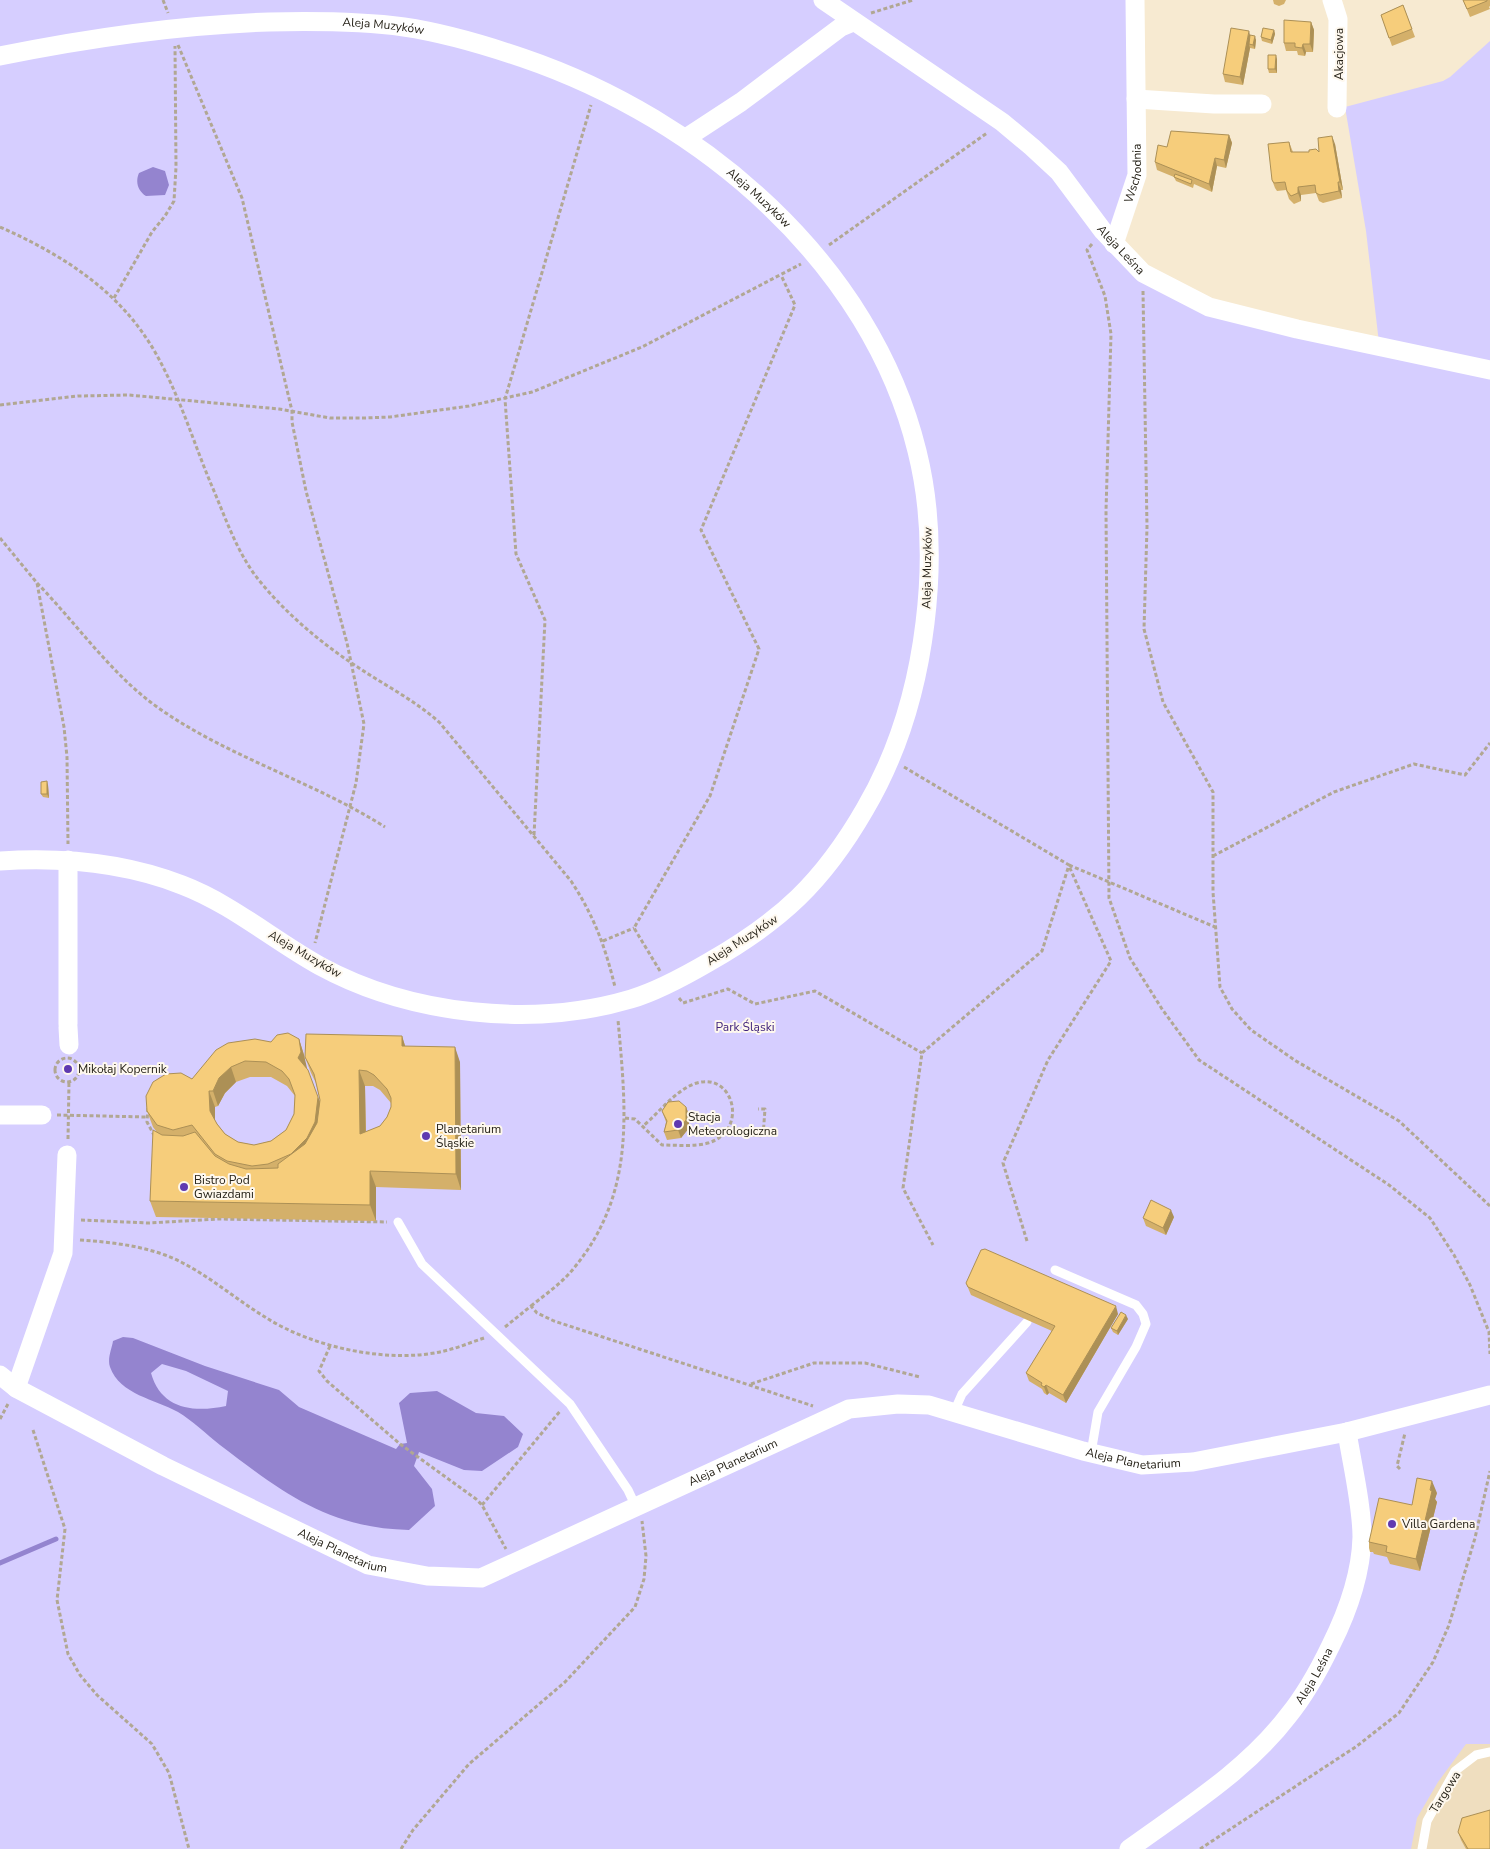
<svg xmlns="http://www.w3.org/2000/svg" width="1490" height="1849" font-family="'Nunito Sans',sans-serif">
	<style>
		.built { fill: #efdebf }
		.green { fill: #d6ceff }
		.water { fill: #9484cf; fill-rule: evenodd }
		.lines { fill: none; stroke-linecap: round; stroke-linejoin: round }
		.stream { stroke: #9484cf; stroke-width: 5 }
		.path { stroke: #b1a793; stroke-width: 3; stroke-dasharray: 4 2.5; stroke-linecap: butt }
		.lane { stroke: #fff; stroke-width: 9 }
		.street { stroke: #fff; stroke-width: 19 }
		.wall { fill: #d4b06a; fill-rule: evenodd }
		.shaded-wall { fill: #ac9056 }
		.building { fill: #f6cd7b; stroke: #ac9056; fill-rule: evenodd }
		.poi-dot { fill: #5f39b1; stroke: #fef8ee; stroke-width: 2 }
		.labels { text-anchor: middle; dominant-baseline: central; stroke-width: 4; stroke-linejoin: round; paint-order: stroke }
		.street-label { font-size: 12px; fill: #262218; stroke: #fef8ee }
		.park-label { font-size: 12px; fill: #40237c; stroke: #fef8ee }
		.poi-label { font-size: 12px; fill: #262218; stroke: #fef8ee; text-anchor: start }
	</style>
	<rect width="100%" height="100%" fill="#f7ead1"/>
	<!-- built -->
	<path class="built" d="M1490,1710V1849H1386Z"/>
	<!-- green -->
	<path class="green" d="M0,0H1128L1132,172L1107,240L1213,309L1379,343L1366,231L1345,107L1443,81L1450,77L1490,41V1744H1466L1438,1782L1417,1818L1411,1849H0Z"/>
	<!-- water -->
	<path class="water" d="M153,167L165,171L169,185L165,195L146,196C138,191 135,182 139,173Z
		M123,1337L133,1338L205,1366L279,1390L299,1407L396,1449L400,1444L407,1443L399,1403L410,1393L437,1391L476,1413L504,1416L523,1434L518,1447L482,1471L464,1470L419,1452L414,1466L432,1489L435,1506L409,1530C327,1528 282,1492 220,1445C206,1434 193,1421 178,1412C155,1399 120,1395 110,1367C107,1359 112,1348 113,1341ZM162,1364L186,1371L228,1391L226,1406C193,1413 161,1409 151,1373Z"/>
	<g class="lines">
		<!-- stream -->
		<path class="stream" d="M0,1563L56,1539"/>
		<!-- path -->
		<path class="path" d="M163,0L168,13
			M871,13L913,0
			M178,45L242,198L292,411V422L306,491L347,643L364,724L356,783L315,943
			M0,227C63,255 120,291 155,352C179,394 193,441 211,484C225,516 236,551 258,579C285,613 322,644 359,668C386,686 416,701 440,723L571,881C594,916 605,946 615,987
			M1092,244L1087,250L1105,296L1111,334L1106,511L1109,898L1130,958L1162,1009L1199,1060L1389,1185L1430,1218L1454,1255L1470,1285L1489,1332L1490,1354
			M829,245L987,133
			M1143,291L1147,527L1144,629L1163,702L1213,792V892L1220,987L1232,1009L1251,1030L1296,1061L1399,1121L1490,1206
			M114,298L152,232L165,216L174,201L176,167L175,46
			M0,405L78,396L129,395L279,409L330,418H365L390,417L469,406L532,392L642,347L801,264
			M0,538L37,583L64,727L67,757L68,844
			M37,583C75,622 110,672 153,704C224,756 311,780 385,827
			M904,767L1069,865L1042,951L922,1053L903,1188L933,1245
			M534,835L545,620L516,554L505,399L591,105
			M1213,856L1334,792L1414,764L1465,775L1490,743
			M1069,865L1215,927
			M603,941L634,928
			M660,971L634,928L710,796L759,649L701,530L795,305L781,275
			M679,998L683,1003L728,989L755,1004L815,991L922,1053
			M55 1070a12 12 0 1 1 24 0a12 12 0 1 1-24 0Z
			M148,1108L147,1122L155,1137
			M57,1115L147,1117
			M625,1118L635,1119L662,1145C677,1145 694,1147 708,1143C749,1131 734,1072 697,1083C676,1089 659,1113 643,1126
			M725,1132L763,1136L765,1109H758
			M68,1139L69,1082
			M81,1220L148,1223L218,1219L387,1222
			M80,1240C109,1242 137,1245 165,1255C202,1269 232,1297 265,1317C313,1348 392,1365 448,1350C460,1347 472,1342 484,1338
			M1027,1241L1003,1163L1048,1060L1111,961L1069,866
			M531,1306C546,1294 562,1283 574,1268C636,1193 626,1110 618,1020
			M505,1327L531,1306L537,1313L554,1321L813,1406
			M330,1346L319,1371L327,1381L400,1444L476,1499L482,1505L506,1549
			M751,1384L814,1363H865L920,1377
			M0,1419L9,1402
			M33,1430L65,1529L57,1600L68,1654L80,1675L97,1695L152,1744L169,1773L189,1849
			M1400,1469L1397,1466L1405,1433
			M482,1505L561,1410
			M401,1849L413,1830L469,1764L565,1682L635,1607L644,1579L646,1556L642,1521
			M1200,1849L1357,1746L1399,1713L1433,1662L1449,1625L1475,1538L1490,1471"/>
		<!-- lane -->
		<path class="lane" d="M398,1222L422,1264L570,1404L628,1490L636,1507
			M1055,1270L1136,1305L1143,1314L1146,1324L1136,1347L1098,1412L1091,1453
			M954,1412L962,1394L1027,1322
			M1422,1849L1427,1821L1455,1771L1476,1755L1490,1752"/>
		<!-- street -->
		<g class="street">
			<path id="s1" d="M823,0L1002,122L1032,147L1059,172L1103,231L1143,273L1209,307L1297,329L1490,370"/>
			<path d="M1332,0L1338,19L1337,108"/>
			<path id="s2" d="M0,56C89,38 178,25 269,22C313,21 360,21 404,27C445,33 485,45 523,58C702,119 871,263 917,451C931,507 932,566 925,623C917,689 899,751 865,809C823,882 781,921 709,962C685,976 658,991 631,999C533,1028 410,1015 320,966C273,940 232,904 182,885C123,862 62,857 0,861"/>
			<path d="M1136,99L1214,104H1262"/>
			<path d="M686,138L741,102L841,27L853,22"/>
			<path id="s3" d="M1114,244L1137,175L1135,0"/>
			<path d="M68,1024V860"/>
			<path d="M68,1027L69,1045"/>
			<path d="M0,1115H42"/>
			<path id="s4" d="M0,1375L16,1388L163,1466L368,1565L427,1576L481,1578L849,1409L898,1404L929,1405L1083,1451L1142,1465L1193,1462L1347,1432L1490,1395"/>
			<path d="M16,1388L63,1253L67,1155"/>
			<path id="s5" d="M1129,1849C1184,1809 1246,1771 1288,1716C1306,1694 1319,1670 1331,1645C1348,1611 1361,1574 1362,1537C1362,1505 1352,1464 1347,1432"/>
		</g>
	</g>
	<!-- wall -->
	<path class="wall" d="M1273,0H1286L1284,4L1279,6L1274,4Z
		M1463,0H1490V6L1489,7L1490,9L1470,17Z
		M1403,5L1415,37L1392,46L1381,15Z
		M1311,22L1314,30L1313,52H1306L1305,56L1298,55L1297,51H1286L1284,43Z
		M1274,30L1275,34L1272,44L1262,41L1261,37Z
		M1250,35L1256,40L1255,49L1250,48L1243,85L1225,82L1223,74Z
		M1277,59V73H1269L1268,69Z
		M1229,135L1232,143L1226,168L1217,166L1212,192L1194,184L1193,188L1176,181L1174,177L1157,170L1155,162L1167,147Z
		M1289,142L1293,152H1319L1335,144L1343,190H1341L1342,198L1323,203L1319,201L1316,193L1301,195V201L1294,204L1289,199L1286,190L1277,191L1275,188L1272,180Z
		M48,785L49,798L43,797L41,794Z
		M402,1036L405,1046L460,1062L461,1190L376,1187V1221L156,1217L150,1201L156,1131L153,1127L147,1111L192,1079L271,1042L299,1039L304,1055L306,1069L320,1102V1100L316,1083L311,1073L305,1057ZM250,1077H271L287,1086L295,1096L294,1114L286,1130L271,1141L254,1145L238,1142L225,1134L215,1121V1107L218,1106L225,1093L236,1082ZM365,1086H373L380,1090L391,1103V1107L387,1117L380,1126L366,1132Z
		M686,1107L689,1115V1128L681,1138L667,1140L664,1132L666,1122L662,1111Z
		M1174,1217L1166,1235L1146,1226L1143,1218Z
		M966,1283L1118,1314L1066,1403L1049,1393L1047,1395L1044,1393L1042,1389L1029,1381L1026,1373L1052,1331L971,1295Z
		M1128,1319L1118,1335L1113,1332L1111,1328Z
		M1437,1493L1435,1499L1437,1502L1420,1571L1390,1564L1387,1557L1374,1554L1373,1552H1370L1369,1548V1542L1412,1505Z
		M1458,1832L1490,1849H1466L1461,1840Z"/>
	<!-- shaded-wall -->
	<path class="shaded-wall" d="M1311,22L1314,30L1313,52L1310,44Z
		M1274,30L1275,34L1272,44L1271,40Z
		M1249,31L1251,39L1249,44L1250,48L1243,85L1240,77Z
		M1255,36L1256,40L1255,49L1253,45Z
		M1303,44L1306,52L1305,56L1302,48Z
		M1276,55L1277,59V73L1275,69Z
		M1229,135L1232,143L1226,168L1224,160Z
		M1332,136L1335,144L1343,190L1340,182Z
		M1215,158L1217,166L1212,192L1209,184Z
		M1338,182L1341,190L1342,198L1339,191Z
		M1298,187L1301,195V201L1298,193Z
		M47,781L48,785L49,798L47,794Z
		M402,1036L407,1052L402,1046Z
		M299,1039L304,1055L307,1068L304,1073L298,1058Z
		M455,1047L460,1062L461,1190L456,1174Z
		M231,1067L236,1082L225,1093L218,1106L213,1091L219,1078Z
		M359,1070L365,1086L366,1149L360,1134Z
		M209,1091L215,1107V1127L210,1111Z
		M318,1097L324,1112L321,1138L291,1154Z
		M686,1107L689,1115V1128L681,1138L678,1130Z
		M370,1171L376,1187V1221L370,1205Z
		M1171,1210L1174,1217L1166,1235L1163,1228Z
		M1116,1306L1118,1314L1066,1403L1063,1395Z
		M1126,1315L1128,1319L1118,1335L1117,1331Z
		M1046,1385L1049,1393L1047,1395L1044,1387Z
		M1432,1481L1437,1493L1435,1499L1437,1502L1420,1571L1416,1559Z"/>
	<!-- building -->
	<path class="building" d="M1463,0H1487V1L1467,9Z
		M1403,5L1412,29L1389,38L1381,15Z
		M1284,20L1311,22L1310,44H1303L1302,48L1295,47V43H1284Z
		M1231,28L1249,31L1240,77L1223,74Z
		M1263,28L1274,30L1271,40L1261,37Z
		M1250,35L1255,36L1253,45L1249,44Z
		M1268,55H1276L1275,69H1268Z
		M1171,131L1229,135L1224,160L1215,158L1209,184L1155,162L1158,145L1167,147Z
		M1332,136L1340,182H1338L1339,191L1320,195L1316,193L1315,185L1298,187V193L1291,196L1287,191L1285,182L1274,183L1272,180L1268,144L1289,142L1291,152H1309V150L1316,149L1319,152L1318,138Z
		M1175,174L1192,180L1191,184L1174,177Z
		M47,781V794H41V782Z
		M288,1033L299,1039L301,1052L298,1058L308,1070L318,1097L315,1122L307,1138L291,1154L268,1164L252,1166L227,1161L215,1154L192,1125L173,1130L157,1125L147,1111L146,1096L153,1082L166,1074L181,1073L192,1079L216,1050L228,1043L255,1039L271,1042L277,1035ZM245,1061L266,1062L282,1071L289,1079L295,1095L294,1114L286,1130L271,1141L254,1145L238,1142L225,1134L217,1124L210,1111L209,1091H213L219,1078L231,1067Z
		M306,1034L402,1036V1046L455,1047L456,1174L370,1171V1205L150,1201L153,1130L162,1135L183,1136L195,1132L215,1156L229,1164L246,1169L278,1168V1164L305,1144L317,1123L320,1100L314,1074L305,1057ZM359,1070L367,1071L374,1075L387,1089L391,1098V1107L387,1117L380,1126L360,1134Z
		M679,1101L686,1107V1120L678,1130L664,1132L667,1121L662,1111L668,1102Z
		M1151,1200L1171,1210L1163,1228L1143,1218Z
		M985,1249L1116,1306L1063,1395L1046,1385L1044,1387L1041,1385L1042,1383L1026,1373L1055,1326L968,1287L966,1283L981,1250Z
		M1121,1312L1126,1315L1117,1331L1111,1328Z
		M1417,1478L1432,1481L1430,1490L1432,1491L1416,1559L1386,1552L1387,1546L1369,1542L1379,1498L1412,1505Z
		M1490,1810V1849H1468L1458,1832L1462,1818Z"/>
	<!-- markers -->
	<g class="poi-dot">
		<circle cx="68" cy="1069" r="5"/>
		<circle cx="678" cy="1124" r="5"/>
		<circle cx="426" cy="1136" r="5"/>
		<circle cx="184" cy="1187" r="5"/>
		<circle cx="1392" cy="1524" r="5"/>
	</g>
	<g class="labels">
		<!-- street labels -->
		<g class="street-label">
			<text stroke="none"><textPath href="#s2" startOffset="386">Aleja Muzyków</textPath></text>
			<text transform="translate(1339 54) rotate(-90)">Akacjowa</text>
			<text stroke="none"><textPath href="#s3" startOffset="74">Wschodnia</textPath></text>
			<text stroke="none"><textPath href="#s2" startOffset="806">Aleja Muzyków</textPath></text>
			<text stroke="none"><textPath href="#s1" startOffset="392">Aleja Leśna</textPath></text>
			<text transform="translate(927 568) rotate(-89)">Aleja Muzyków</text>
			<text transform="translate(742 940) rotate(-33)">Aleja Muzyków</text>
			<text transform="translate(305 954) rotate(30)">Aleja Muzyków</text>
			<text stroke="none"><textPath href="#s4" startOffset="1226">Aleja Planetarium</textPath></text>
			<text stroke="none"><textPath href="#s4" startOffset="806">Aleja Planetarium</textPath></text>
			<text stroke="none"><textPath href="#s4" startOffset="386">Aleja Planetarium</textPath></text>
			<text stroke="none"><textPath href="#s5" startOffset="256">Aleja Leśna</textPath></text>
			<text transform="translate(1445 1792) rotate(-58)">Targowa</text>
		</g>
		<!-- park labels -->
		<g class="park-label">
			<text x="745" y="1027">Park Śląski</text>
		</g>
		<!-- poi labels -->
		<g class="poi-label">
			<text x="78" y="1069">Mikołaj Kopernik</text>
			<text x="688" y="1117">Stacja<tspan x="688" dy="14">Meteorologiczna</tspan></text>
			<text x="436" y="1129">Planetarium<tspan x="436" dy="14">Śląskie</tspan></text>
			<text x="194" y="1180">Bistro Pod<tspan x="194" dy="14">Gwiazdami</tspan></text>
			<text x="1402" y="1524">Villa Gardena</text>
		</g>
	</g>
</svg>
